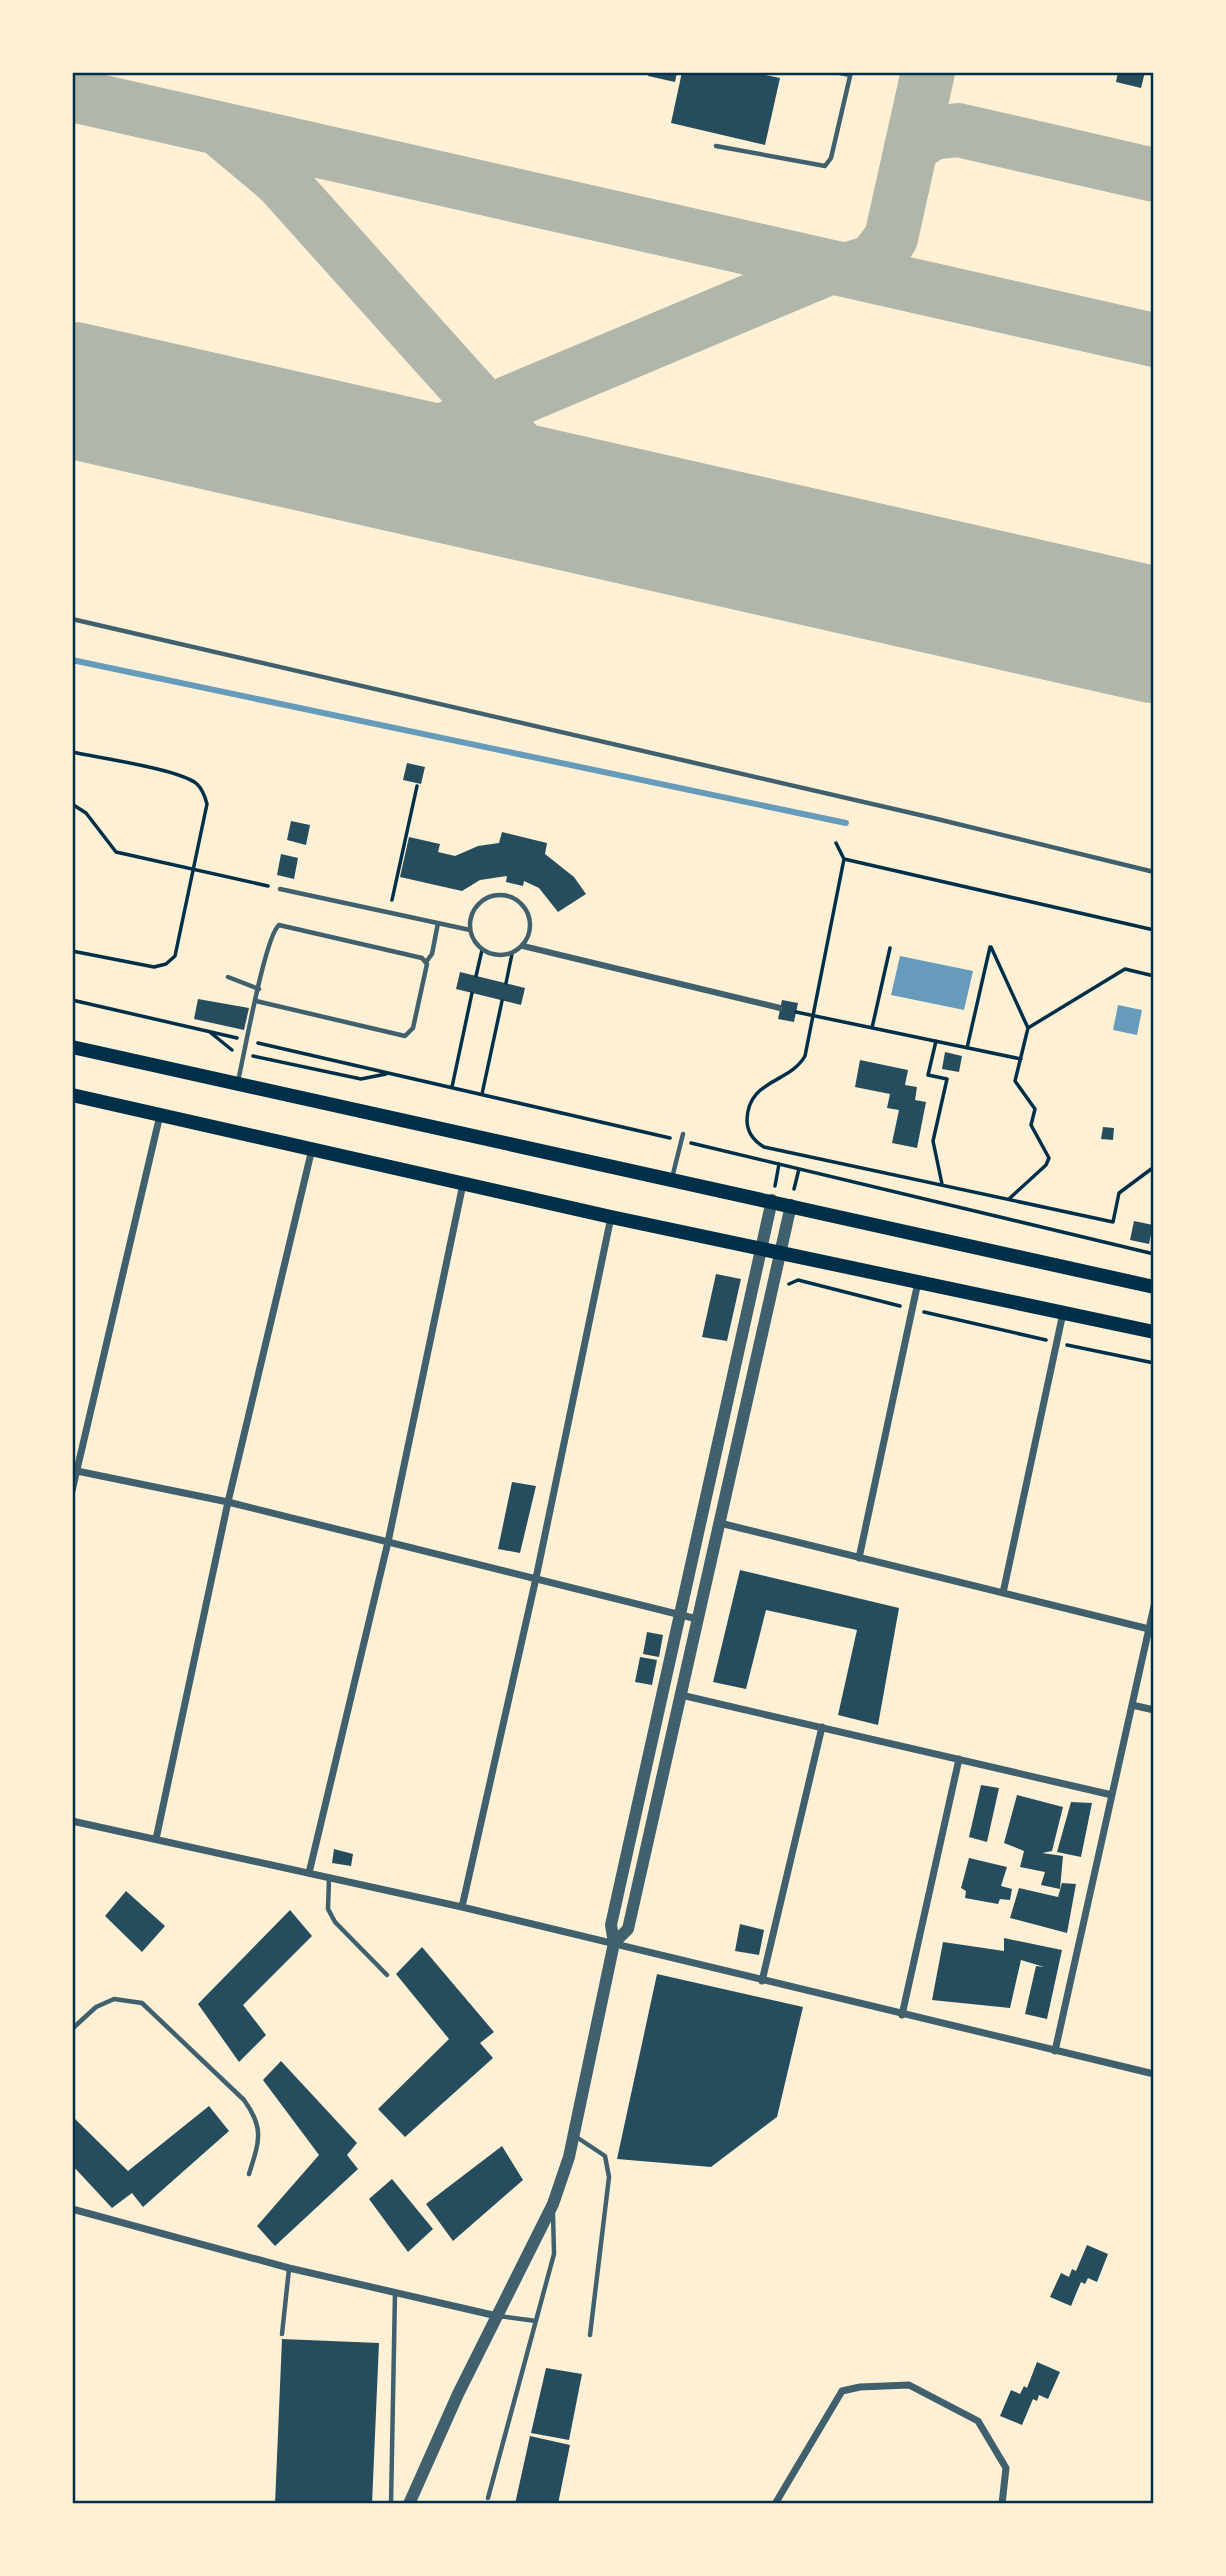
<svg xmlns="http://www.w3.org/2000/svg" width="1226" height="2576" font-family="'Fira Sans',sans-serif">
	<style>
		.water { fill: #669bbc }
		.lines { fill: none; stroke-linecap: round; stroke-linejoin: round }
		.stream { stroke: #669bbc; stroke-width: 6 }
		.taxiway { stroke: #b1b6ab; stroke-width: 54 }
		.runway { stroke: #b1b6ab; stroke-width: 136 }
		.building { fill: #264d5e }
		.path { stroke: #003049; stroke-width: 3.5 }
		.service { stroke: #3f606c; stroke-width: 4.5 }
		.pedestrian { stroke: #3f606c; stroke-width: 6 }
		.minor { stroke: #3f606c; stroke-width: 7 }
		.tertiary { stroke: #3f606c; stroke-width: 12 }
		.secondary { stroke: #003049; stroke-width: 14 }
		.neatline { fill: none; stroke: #003049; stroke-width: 2.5 }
	</style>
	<rect width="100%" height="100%" fill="#fdf0d5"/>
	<!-- water -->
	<path class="water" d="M900,956L973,971L964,1010L891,995Z
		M1118,1005L1142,1010L1137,1035L1113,1030Z"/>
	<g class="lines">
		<!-- stream -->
		<path class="stream" d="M72,660L846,823"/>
		<!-- taxiway -->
		<path class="taxiway" d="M72,95L1154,340
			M224,133L280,180L550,481L585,506
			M911,147L932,133L958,130L1154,175
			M849,269L874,261L891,238L928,72
			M351,453L396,450L831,267"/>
		<!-- runway -->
		<path class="runway" d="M72,390L1154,635"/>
	</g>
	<!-- building -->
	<path class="building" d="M649,72H677L675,82L648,76Z
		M682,72H752L780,78L765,145L671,123Z
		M1118,72H1145L1141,88L1116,82Z
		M407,763L425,767L421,784L403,780Z
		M291,821L310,825L306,845L287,840Z
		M502,832L547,843L545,854L574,877L586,894L558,912L539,888L524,881L523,886L506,882L507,876L480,880L462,891L400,877L409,837L440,844L438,852L455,856L478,846L499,843Z
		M281,854L298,858L294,879L277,875Z
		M460,972L525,988L521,1005L456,989Z
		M198,999L249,1008L244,1030L194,1019Z
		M782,1000L798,1003L794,1022L778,1019Z
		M945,1052L962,1056L959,1072L942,1069Z
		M860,1060L908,1070L905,1085L917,1087L915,1100L926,1102L917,1148L892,1143L899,1110L887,1108L890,1094L855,1087Z
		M1103,1127L1114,1128L1113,1140L1101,1139Z
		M1134,1221L1153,1225L1149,1244L1130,1240Z
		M716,1274L741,1279L727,1341L702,1337Z
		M512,1482L536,1486L520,1553L498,1549Z
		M740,1570L899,1608L878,1725L838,1715L857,1630L766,1610L746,1689L713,1682Z
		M647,1632L663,1635L659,1657L643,1654Z
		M640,1657L657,1660L652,1685L635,1682Z
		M981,1785L999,1788L987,1842L969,1837Z
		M1017,1795L1063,1807L1052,1851L1042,1853L1063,1856L1060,1889L1041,1885L1045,1872L1020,1867L1024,1851L1004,1843Z
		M1071,1802L1092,1803L1081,1857L1057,1852Z
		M334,1849L353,1854L351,1866L332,1863Z
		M969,1858L1007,1867L1001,1886L1012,1889L1010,1900L1000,1899L998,1904L965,1898L966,1891L961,1888Z
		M1062,1883L1076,1884L1067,1933L1010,1918L1019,1888L1058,1897Z
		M126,1891L165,1926L142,1952L105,1916Z
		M290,1910L312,1936L243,2005L266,2035L239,2062L198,2004Z
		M740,1924L764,1930L759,1955L735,1951Z
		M1004,1938L1062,1950L1047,2019L1025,2014L1036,1966L1044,1967L1021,1960L1010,2008L932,2000L943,1942L1004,1951Z
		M422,1947L494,2032L480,2043L493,2058L405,2137L378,2109L449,2039L396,1974Z
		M657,1974L803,2007L777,2117L711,2167L617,2159Z
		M281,2061L357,2143L347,2155L358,2169L275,2246L257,2226L319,2155L263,2080Z
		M209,2106L229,2131L143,2207L132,2193L112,2208L72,2165V2116L128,2171Z
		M502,2146L523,2180L453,2241L426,2204Z
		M392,2179L433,2229L408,2252L369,2199Z
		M1087,2245L1108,2254L1097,2282L1088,2278L1085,2284L1081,2282L1071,2306L1050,2297L1061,2273L1069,2277L1072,2269L1076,2271Z
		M282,2339L379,2343L372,2504H275Z
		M1037,2362L1060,2372L1048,2399L1039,2395L1037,2401L1033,2399L1022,2425L1000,2416L1011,2390L1020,2394L1024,2386L1027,2388Z
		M546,2368L582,2374L569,2440L531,2433Z
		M530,2436L570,2445L558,2504H515Z"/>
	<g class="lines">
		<!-- path -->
		<path class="path" d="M72,752C99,758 179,769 197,784C203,790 205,796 207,804L175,956L166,964L154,967L72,951
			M72,804L86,813L116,852L268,886
			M836,843L844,859L805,1056C789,1084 748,1079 747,1120C747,1132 754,1141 764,1147L1113,1222L1119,1193L1154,1167
			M844,859L1154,930
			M392,900L417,786
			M991,947L1028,1028L1015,1081L1035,1109L1031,1125L1049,1158L1046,1165L1010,1198
			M476,976L482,950
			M506,983L512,954
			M72,1000L237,1038
			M796,1012L1021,1059
			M872,1028L890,948
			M1028,1028L1125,969L1154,976
			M211,1033L232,1050
			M936,1041L928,1075L947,1079L933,1141L942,1184
			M258,1043L670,1138
			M967,1048L990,947
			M253,1056L361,1079L386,1074
			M452,1087L472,993
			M482,1094L502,1001
			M691,1143L1154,1254
			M775,1186L779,1164
			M794,1189L799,1169
			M789,1284L798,1280L900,1306
			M924,1312L1046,1340
			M1067,1345L1154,1363"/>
		<!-- service -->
		<path class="service" d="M835,72L850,75
			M716,146L825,166L831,158L851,72
			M72,619L933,818L1154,872
			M280,889L470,930
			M470 925a30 30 0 1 1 60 0a30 30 0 1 1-60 0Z
			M426,962L432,954L438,923
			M228,977L259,989
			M238,1081C244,1056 265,936 279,925L422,958L427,964L413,1028L405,1036L256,1001
			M672,1178L683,1134
			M329,1878L328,1909L335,1922L387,1975
			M72,2029L96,2007L114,1999L142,2003L244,2100C265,2129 259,2142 249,2174
			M575,2136L605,2156L609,2177L590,2335
			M499,2316L536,2321
			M282,2334L289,2269
			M488,2498L554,2254L553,2214
			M391,2504L395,2293"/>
		<!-- pedestrian -->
		<path class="pedestrian" d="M523,946L780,1008"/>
		<!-- minor -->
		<path class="minor" d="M72,1470L228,1502L697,1619
			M72,1491L160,1115
			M720,1523L1149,1629
			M859,1558L918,1282
			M1003,1593L1063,1313
			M681,1695L1112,1795
			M1132,1705L1154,1710
			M72,1821L462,1907L1154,2074
			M156,1839L228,1502L312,1149
			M309,1873L388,1542L463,1184
			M462,1907L536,1578L611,1217
			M762,1981L822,1727
			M902,2015L959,1759
			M1055,2051L1154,1606
			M72,2209L289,2268L497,2316
			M775,2504L842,2391L860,2387L909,2385L978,2421L1006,2468L1002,2504"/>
		<!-- tertiary -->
		<path class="tertiary" d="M614,1943L628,1929L791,1205
			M409,2504L458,2394L553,2204L569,2157L614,1943L611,1925L772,1200"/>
		<!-- secondary -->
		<path class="secondary" d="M72,1047L1154,1287
			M72,1095L611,1217L1154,1332"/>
	</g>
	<!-- border -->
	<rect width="1226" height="2576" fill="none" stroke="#fdf0d5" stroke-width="147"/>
	<rect x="74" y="74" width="1078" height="2428" class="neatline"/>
</svg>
